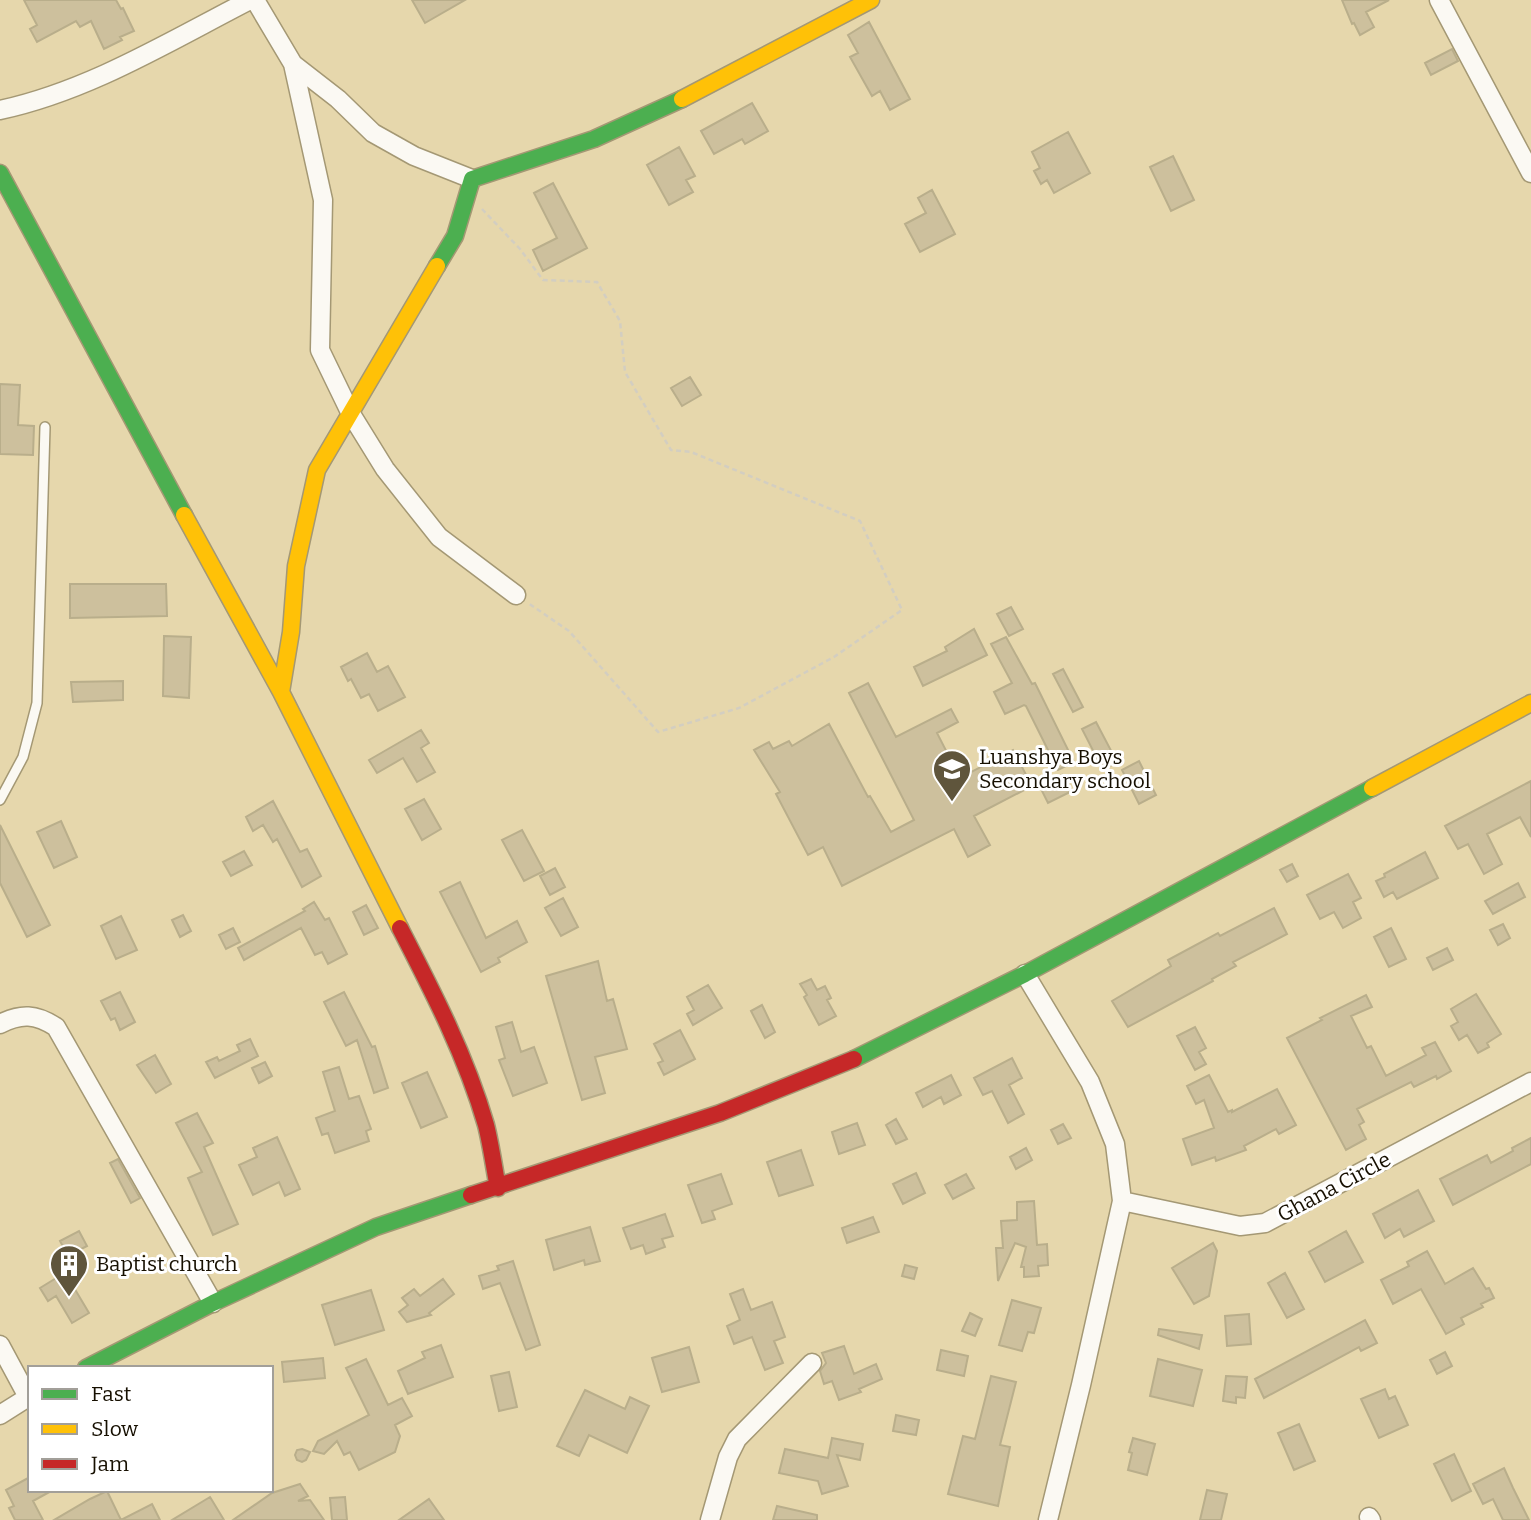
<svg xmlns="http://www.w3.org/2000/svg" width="1531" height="1520" font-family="Bitter,serif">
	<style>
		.building { fill: #cdc09d; stroke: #b9ae8b; stroke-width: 2 }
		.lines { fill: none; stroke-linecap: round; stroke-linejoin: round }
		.lane-casing { stroke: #a49874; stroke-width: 12 }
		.street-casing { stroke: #a49874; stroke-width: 21 }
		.fast-casing { stroke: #a49874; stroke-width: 19 }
		.slow-casing { stroke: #a49874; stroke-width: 19 }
		.jam-casing { stroke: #a49874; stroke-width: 19 }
		.path { stroke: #d3cec1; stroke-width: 2.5; stroke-dasharray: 5 3.5; stroke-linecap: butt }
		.lane { stroke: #fbf9f3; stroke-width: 9 }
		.street { stroke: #fbf9f3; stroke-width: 18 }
		.fast { stroke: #4caf50; stroke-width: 16 }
		.slow { stroke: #ffc107; stroke-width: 16 }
		.jam { stroke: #c62828; stroke-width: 16 }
		.labels { text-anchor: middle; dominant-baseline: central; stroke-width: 6; stroke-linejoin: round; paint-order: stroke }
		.poi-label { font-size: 21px; fill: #160f00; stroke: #fff; text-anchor: start }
		.street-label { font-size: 21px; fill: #160f00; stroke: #fff }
	</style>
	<rect width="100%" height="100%" fill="#e6d7ac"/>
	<!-- building -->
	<path class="building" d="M24,0H116L121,9L123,8L134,31L120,37L122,40L104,49L91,21L80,27L76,21L37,42L30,29L37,25Z
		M412,0H465L425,23Z
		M1342,0H1389L1366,12L1374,27L1360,35L1354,23L1352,24Z
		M869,22L910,99L890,110L880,91L872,96L850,57L858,53L848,35Z
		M1452,49L1458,61L1431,75L1425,63Z
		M752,103L768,131L745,144L742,139L714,154L701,131Z
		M1068,132L1090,173L1054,193L1047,180L1041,184L1034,171L1040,168L1032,152Z
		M679,147L695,176L686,180L693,192L669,205L647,165Z
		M1173,156L1194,200L1171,211L1150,167Z
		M553,183L587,248L543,271L533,250L557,238L534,193Z
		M932,190L955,234L920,252L905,224L926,213L918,198Z
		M690,377L701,395L682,406L671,388Z
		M0,384L20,385L18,425L34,426L33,455L0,454Z
		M70,584H166L167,616L70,618Z
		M1011,607L1023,629L1009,636L997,614Z
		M974,629L987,655L923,686L914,667L947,651L945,647Z
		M164,636L191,637L189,698L163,696Z
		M1006,637L1032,684L1035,683L1074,762L1058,770L1026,706L1024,705L1005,714L994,692L1012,683L991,644Z
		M367,653L377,672L388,666L405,697L378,711L369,694L361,698L351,679L348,681L341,667Z
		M1063,669L1083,707L1073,712L1053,674Z
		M123,681V700L73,702L71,682Z
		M868,683L896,737L951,709L958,722L937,733L960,778L1013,750L1032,786L974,816L990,845L968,857L954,829L842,886L823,847L808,855L776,794L780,792L754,750L769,742L773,749L789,741L792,746L829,724L868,797L870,796L891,832L914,820L849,693Z
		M1096,722L1117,762L1103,770L1082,729Z
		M421,730L429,743L421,748L435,772L417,782L403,758L377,773L369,760Z
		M1139,761L1156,795L1139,804L1122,770Z
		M1062,775L1070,792L1048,803L1040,787Z
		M1531,781V837L1520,817L1487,834L1502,864L1484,874L1468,844L1458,849L1445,826Z
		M424,799L441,829L422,840L405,809Z
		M273,801L300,852L307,849L321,876L302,887L277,839L273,842L263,825L253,831L246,817Z
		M61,821L77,857L54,868L37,832Z
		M0,825L50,925L27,937L0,883Z
		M522,830L544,871L524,881L502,840Z
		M244,851L252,865L231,876L223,862Z
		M1425,852L1438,878L1397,899L1393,892L1384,897L1376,881L1385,877L1384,874Z
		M1292,864L1298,876L1287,882L1280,870Z
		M555,868L565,887L550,895L540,876Z
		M1348,874L1361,898L1353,902L1361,918L1343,928L1334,912L1320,919L1307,895Z
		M460,882L486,938L517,921L527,942L498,958L500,962L481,972L440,892Z
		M1518,883L1525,897L1493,914L1485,901Z
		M563,898L578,927L561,936L545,908Z
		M314,902L325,920L329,918L347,954L328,964L322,952L315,955L301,928L244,960L238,948L305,911L303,909Z
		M366,905L378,928L364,935L353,912Z
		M1274,908L1287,934L1233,962L1236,966L1212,979L1213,981L1128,1027L1112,1001L1171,966L1168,960L1218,933L1220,936Z
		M183,915L191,931L180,937L172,920Z
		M121,916L137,950L116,959L101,926Z
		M1503,924L1510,938L1498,945L1490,930Z
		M233,928L240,942L226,949L219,935Z
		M1391,928L1406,959L1389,967L1374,937Z
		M1447,948L1453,960L1433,970L1427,958Z
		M598,961L607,1001L613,999L627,1049L595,1057L605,1093L582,1100L546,976Z
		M811,979L817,990L825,986L831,998L827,1000L836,1016L819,1025L804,997L807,995L800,984Z
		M708,985L722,1008L693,1025L687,1014L694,1010L687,997Z
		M120,992L135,1022L120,1030L115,1018L111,1020L101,1001Z
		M344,992L372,1047L375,1046L388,1088L374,1093L357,1040L346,1046L324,1002Z
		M1476,994L1501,1034L1487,1043L1489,1047L1478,1053L1467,1035L1459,1040L1451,1026L1458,1022L1451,1009Z
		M1366,995L1372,1007L1351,1016L1367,1048L1371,1046L1386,1076L1426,1055L1422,1048L1435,1042L1451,1071L1437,1079L1436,1076L1414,1087L1411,1082L1357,1109L1364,1122L1359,1125L1366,1139L1346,1150L1287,1038L1322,1020L1320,1018Z
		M762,1005L775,1032L765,1038L751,1011Z
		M512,1022L521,1052L534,1047L547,1083L513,1096L499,1060L505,1058L496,1027Z
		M1195,1027L1206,1048L1199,1052L1206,1064L1195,1070L1177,1036Z
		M680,1030L695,1059L664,1075L658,1063L663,1061L654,1044Z
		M250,1039L258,1056L215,1078L206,1062L217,1057L219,1061L240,1051L237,1045Z
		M155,1055L171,1084L156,1093L137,1065Z
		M1012,1058L1022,1078L1009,1085L1024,1114L1008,1123L992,1091L983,1095L974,1078Z
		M265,1062L272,1076L259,1083L252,1068Z
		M339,1067L349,1099L359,1096L371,1129L366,1131L369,1141L335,1153L328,1133L322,1135L316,1118L335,1111L323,1072Z
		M427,1072L447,1117L421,1128L402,1083Z
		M951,1075L961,1095L944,1104L941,1097L923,1107L916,1093Z
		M1209,1075L1228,1112L1232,1110V1112L1277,1089L1296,1125L1279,1134L1276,1129L1244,1146L1246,1150L1216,1161L1215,1157L1192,1165L1183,1139L1214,1128L1204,1100L1196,1104L1187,1086Z
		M197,1113L213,1143L204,1147L238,1224L213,1235L188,1178L202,1172L176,1123Z
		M896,1119L907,1139L896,1144L886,1125Z
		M857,1123L865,1145L839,1154L832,1132Z
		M1063,1124L1071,1138L1058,1144L1051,1130Z
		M277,1137L300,1189L285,1196L279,1182L253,1195L239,1165L257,1157L253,1148Z
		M1531,1138V1164L1453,1205L1440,1179L1487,1155L1491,1163L1513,1151L1512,1148Z
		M1026,1148L1032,1160L1016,1169L1010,1157Z
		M801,1150L813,1185L779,1196L767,1162Z
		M118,1159L140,1198L131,1203L110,1163Z
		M916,1173L925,1193L903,1204L893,1184Z
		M721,1174L732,1204L712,1211L715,1219L702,1223L688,1185Z
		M966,1174L974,1188L953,1199L945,1185Z
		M1418,1190L1434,1221L1404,1237L1400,1229L1385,1238L1373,1214Z
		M1034,1201L1037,1245L1047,1244L1048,1265L1038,1266L1039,1276L1024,1277V1267H1021L1026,1247L1015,1243L998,1281L996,1248H1003L1001,1221L1017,1220V1202Z
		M665,1214L673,1236L662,1239L665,1247L646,1254L643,1245L631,1249L623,1228Z
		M873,1217L879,1232L847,1243L842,1228Z
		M590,1227L600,1261L585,1265L584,1260L554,1270L546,1240Z
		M79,1231L87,1246L68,1256L60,1241Z
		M1346,1231L1363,1262L1325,1282L1309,1252Z
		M1213,1243L1217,1251L1209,1296L1194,1304L1172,1268Z
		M1427,1251L1445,1284L1473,1268L1486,1289L1489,1288L1494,1298L1481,1304L1483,1307L1461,1318L1464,1324L1446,1334L1421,1289L1393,1304L1381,1280L1409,1266L1407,1262Z
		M513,1261L540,1345L526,1350L500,1283L483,1289L479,1276L499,1270L497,1266Z
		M905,1265L917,1268L914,1279L902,1276Z
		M71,1269L79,1283L73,1286L89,1313L72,1323L56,1296L48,1301L40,1288Z
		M1285,1273L1304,1309L1287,1318L1268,1283Z
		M443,1279L454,1294L429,1313L431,1315L407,1322L399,1312L408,1305L402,1298L414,1289L420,1296Z
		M743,1289L751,1310L772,1302L785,1337L774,1341L783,1363L765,1370L752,1337L734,1344L727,1326L740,1320L730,1294Z
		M371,1290L384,1330L335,1345L322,1305Z
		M1012,1300L1041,1308L1034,1333L1028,1332L1022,1351L999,1345Z
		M970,1313L982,1319L975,1336L962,1331Z
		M1249,1314L1251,1344L1227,1346L1225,1316Z
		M1365,1320L1377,1343L1361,1351L1359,1347L1264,1398L1255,1379Z
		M1159,1329L1202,1335L1199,1349L1158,1335Z
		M441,1345L453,1377L408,1394L398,1371L425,1358L422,1352Z
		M844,1346L854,1374L876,1364L882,1379L859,1389L861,1392L839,1400L832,1381L824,1384L820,1371L826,1363L822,1353Z
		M689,1347L699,1382L662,1392L652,1358Z
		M941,1350L968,1356L964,1376L937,1370Z
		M1445,1352L1452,1366L1437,1374L1430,1360Z
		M323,1358L325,1378L284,1382L282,1362Z
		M366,1359L388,1405L402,1398L412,1416L395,1425L400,1436L395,1452L359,1470L350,1452L344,1455L337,1441L324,1454L313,1451L318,1441L369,1415L346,1368Z
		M1158,1359L1202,1370L1193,1406L1150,1396Z
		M509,1372L517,1407L499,1411L491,1376Z
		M991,1376L1016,1382L1000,1445L1010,1447L998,1506L948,1494L963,1436L975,1439Z
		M1226,1376L1247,1377L1245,1398L1236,1397V1403L1223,1401Z
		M1385,1389L1389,1399L1395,1396L1408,1425L1379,1438L1361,1399Z
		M585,1390L625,1409L630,1397L649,1406L627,1453L589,1435L579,1456L557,1446Z
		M896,1415L919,1420L916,1435L893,1431Z
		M1299,1424L1315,1461L1294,1470L1278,1433Z
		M832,1438L863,1444L860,1460L837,1455L848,1486L822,1494L818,1481L779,1473L785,1449L828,1458Z
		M1133,1438L1155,1444L1147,1475L1128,1470L1132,1453L1129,1452Z
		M302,1449L310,1452L306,1460L302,1462L297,1460L295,1455L297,1450Z
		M1454,1454L1471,1491L1452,1501L1434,1464Z
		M1504,1468L1513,1488L1529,1520H1503L1493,1499L1483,1504L1473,1484Z
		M30,1477V1490H53L33,1501L43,1520H15L9,1508L14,1506L6,1490Z
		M300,1484L308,1496L298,1501L310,1500L324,1520H233L272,1493Z
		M1207,1490L1227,1494L1221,1520H1200Z
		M107,1491L121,1520H54L90,1499Z
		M210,1497L224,1520H172Z
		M345,1497L347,1520H332L330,1498Z
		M429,1499L444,1520H399Z
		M152,1504L160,1520H121Z
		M777,1506L817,1515V1520H773Z"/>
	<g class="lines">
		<defs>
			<path id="lane" d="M0,800L23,757L37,703L45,427"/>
			<path id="street" d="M255,0L293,64L338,99L373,133L414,156L472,179
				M1439,0L1531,173
				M293,64L323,200L320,350L351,414L385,469L439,537L516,595
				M0,110C89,91 170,41 250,0
				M1025,974L1090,1082L1115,1144L1122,1201L1081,1385L1048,1520
				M0,1024C21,1013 36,1014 56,1027L213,1303
				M1122,1201L1240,1226L1265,1223L1531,1082
				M0,1345L28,1397
				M0,1415L30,1396
				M1369,1517L1371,1520
				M710,1520L728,1457L737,1439L812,1363"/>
			<path id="fast" d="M0,173L184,515
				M437,266L455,236L472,179L594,139L682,99
				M854,1059L1025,974L1372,788
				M86,1368L213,1303L376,1227L471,1195"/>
			<path id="slow" d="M682,99L871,0
				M184,515L281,692L400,928
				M281,692L291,632L296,566L317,470L437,266
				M1372,788L1531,703"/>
			<path id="jam" d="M400,928C433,992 466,1056 486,1125C491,1145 494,1167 498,1188
				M471,1195L720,1113L854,1059"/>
		</defs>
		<!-- lane casing -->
		<use href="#lane" class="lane-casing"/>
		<!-- street casing -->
		<use href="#street" class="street-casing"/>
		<!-- fast casing -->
		<use href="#fast" class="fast-casing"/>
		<!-- slow casing -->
		<use href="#slow" class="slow-casing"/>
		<!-- jam casing -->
		<use href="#jam" class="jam-casing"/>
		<!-- path -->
		<path class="path" d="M482,209L520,249L543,280L597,282L620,321L625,372L671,450L691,452L860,521L902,610L834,657L739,708L658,732L569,631L528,603"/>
		<!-- lane -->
		<use href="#lane" class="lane"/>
		<!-- street -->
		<use href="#street" class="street"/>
		<!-- fast -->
		<use href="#fast" class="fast"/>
		<!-- slow -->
		<use href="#slow" class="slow"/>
		<!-- jam -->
		<use href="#jam" class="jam"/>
	</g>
	<!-- icons -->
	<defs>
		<symbol id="school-pin" viewBox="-11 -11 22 30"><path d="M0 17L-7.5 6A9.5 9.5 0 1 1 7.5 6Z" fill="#5f553c" stroke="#fff"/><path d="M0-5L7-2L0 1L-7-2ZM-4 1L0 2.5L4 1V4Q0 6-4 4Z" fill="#fff"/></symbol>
		<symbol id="building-pin" viewBox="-11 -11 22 30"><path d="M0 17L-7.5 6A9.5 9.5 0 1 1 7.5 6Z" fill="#5f553c" stroke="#fff"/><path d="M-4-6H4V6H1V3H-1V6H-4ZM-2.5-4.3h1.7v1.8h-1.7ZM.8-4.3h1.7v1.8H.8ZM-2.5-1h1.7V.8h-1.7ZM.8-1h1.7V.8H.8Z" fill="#fff"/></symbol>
	</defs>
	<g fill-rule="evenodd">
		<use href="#school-pin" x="930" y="747" width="44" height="60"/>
		<use href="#building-pin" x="47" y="1242" width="44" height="60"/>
	</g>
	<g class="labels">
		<!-- poi labels -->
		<g class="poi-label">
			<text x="979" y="757">Luanshya Boys<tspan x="979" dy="24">Secondary school</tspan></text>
			<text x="96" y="1264">Baptist church</text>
		</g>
		<!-- street labels -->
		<g class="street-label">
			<text transform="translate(1334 1187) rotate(-28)">Ghana Circle</text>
		</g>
	</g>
	<!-- legend -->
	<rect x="28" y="1366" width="245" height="126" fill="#ffffff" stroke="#a29f99" stroke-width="2"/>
	<rect x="42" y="1389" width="35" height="10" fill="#4caf50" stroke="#a29f99" stroke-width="2"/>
	<text x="91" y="1401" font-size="21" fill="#160f00">Fast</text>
	<rect x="42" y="1424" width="35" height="10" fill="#ffc107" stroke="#a29f99" stroke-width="2"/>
	<text x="91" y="1436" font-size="21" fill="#160f00">Slow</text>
	<rect x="42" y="1459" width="35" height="10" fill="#c62828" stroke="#a29f99" stroke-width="2"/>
	<text x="91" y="1471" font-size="21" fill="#160f00">Jam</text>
</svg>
